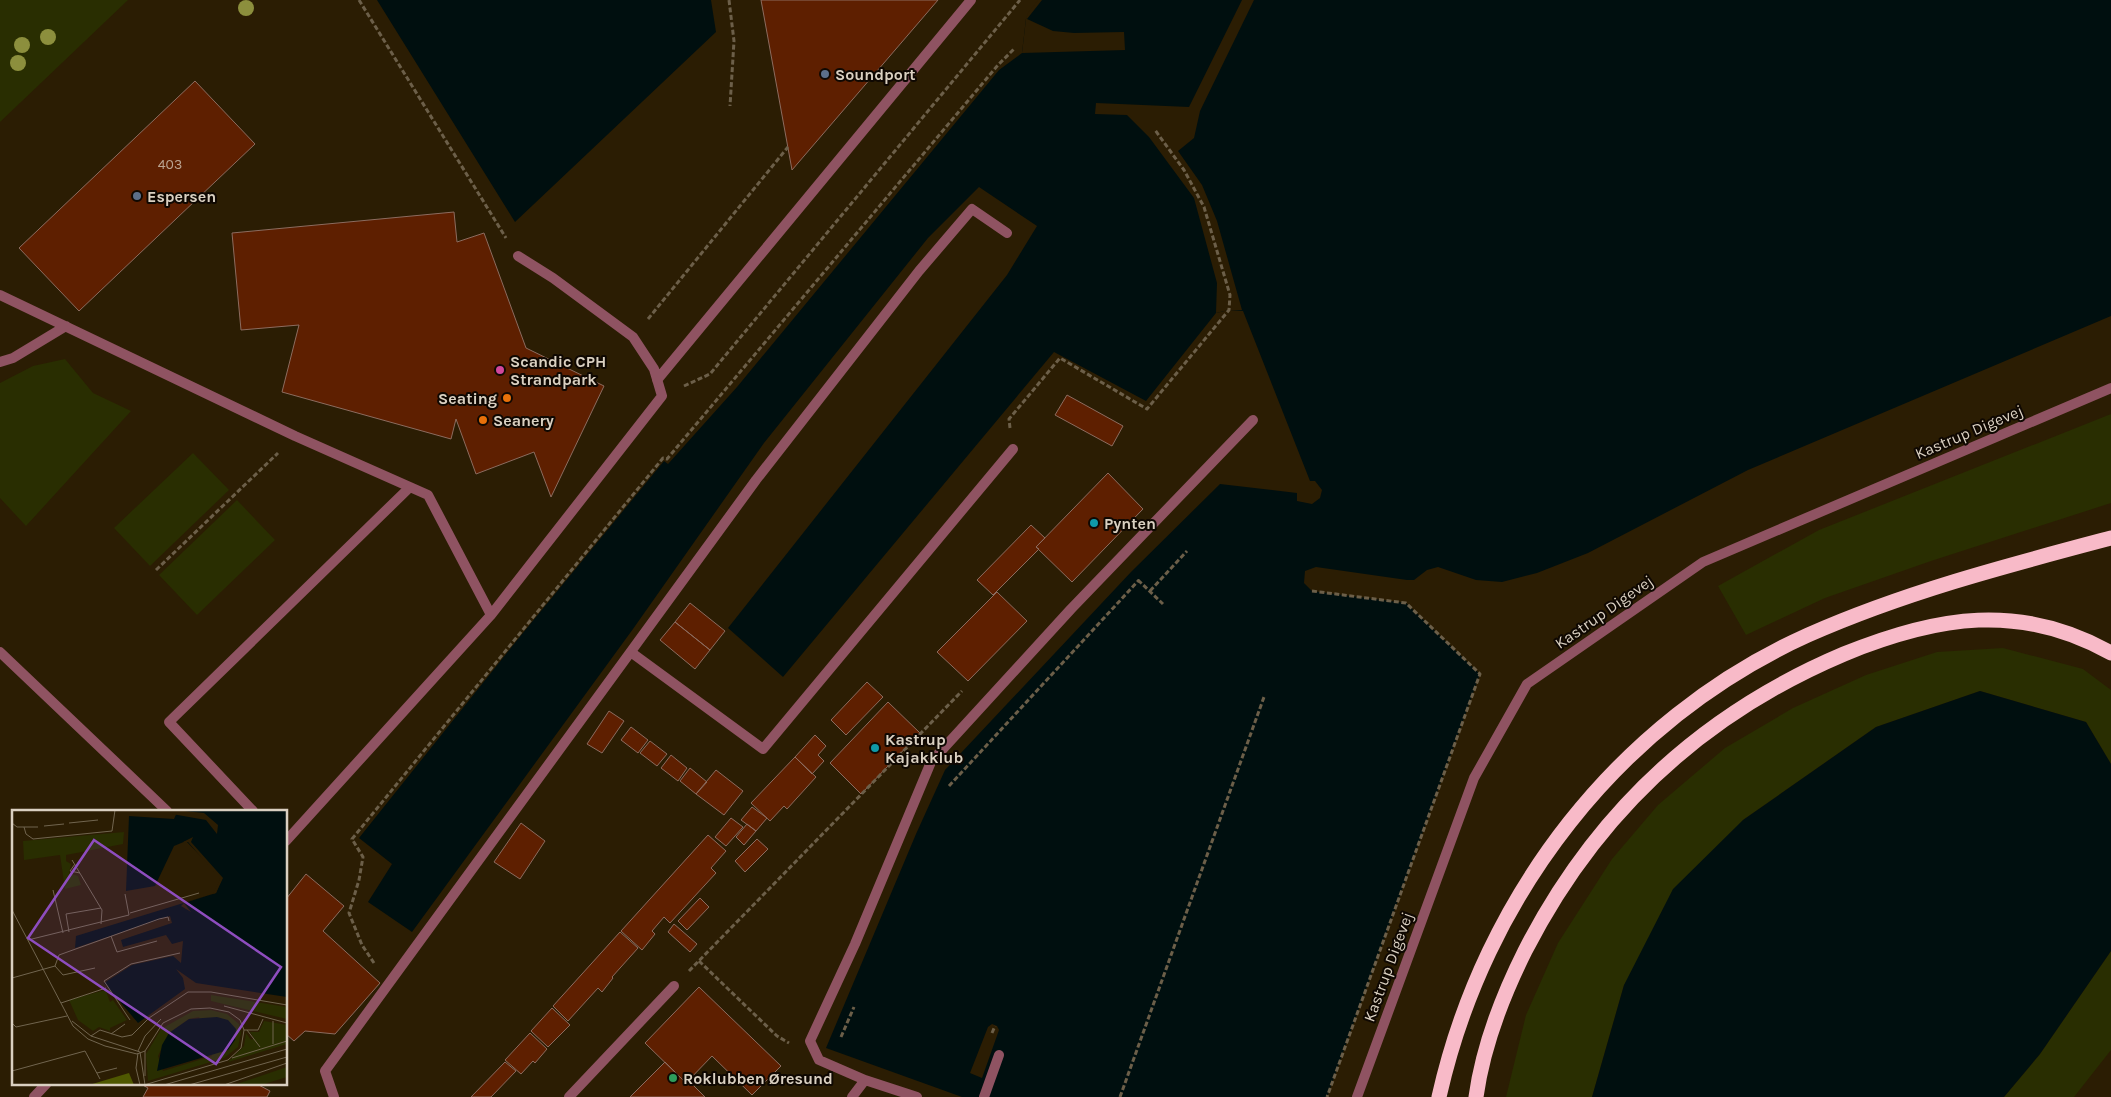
<svg xmlns="http://www.w3.org/2000/svg" width="2111" height="1097" font-family="Karla,sans-serif">
	<style>
		.green { fill: #292e01 }
		.water { fill: #000f0f }
		.pier { fill: #2b1d03 }
		.building { fill: #5e1f00; stroke: #8c6c5f }
		.lines { fill: none; stroke-linecap: round; stroke-linejoin: round }
		.path { stroke: #6c5f49; stroke-width: 3; stroke-dasharray: 5 2.5; stroke-linecap: butt }
		.service { stroke: #8f5362; stroke-width: 10 }
		.motorway { stroke: #f8bac8; stroke-width: 15 }
		.tree { fill: #8c8f3d }
		.service-dot { fill: #5c6f8a; stroke: #0f0802; stroke-width: 2 }
		.hotel-dot { fill: #d1479c; stroke: #0f0802; stroke-width: 2 }
		.food-dot { fill: #e8710a; stroke: #0f0802; stroke-width: 2 }
		.culture-dot { fill: #0f9aa8; stroke: #0f0802; stroke-width: 2 }
		.leisure-dot { fill: #2e9e5b; stroke: #0f0802; stroke-width: 2 }
		.labels { text-anchor: middle; dominant-baseline: central; stroke-width: 4; stroke-linejoin: round; paint-order: stroke }
		.number-label { font-size: 14px; fill: #bba491 }
		.poi-label { font-size: 16px; font-weight: bold; fill: #dad0c1; stroke: #0f0802; text-anchor: start }
		.street-label { font-size: 16px; fill: #dad0c1; stroke: #0f0802 }
		.inset-road { fill: none; stroke: #71654f; stroke-width: 1 }
		.view { fill: #8e4dbf; fill-opacity: 0.15; stroke: #8e4dbf; stroke-width: 2.5 }
		.inset-edge { fill: none; stroke: #dad0c1; stroke-width: 2.5 }
	</style>
	<rect width="100%" height="100%" fill="#2b1d03"/>
	<!-- green -->
	<path class="green" d="M0,0H128L0,122Z
		M65,359L93,393L131,411L26,526L0,498V383L33,366Z
		M2111,414V503L1931,561L1825,598L1746,635L1718,586L1819,530Z
		M193,453L229,490L150,566L114,528Z
		M237,500L275,540L197,615L159,575Z
		M2003,648L2083,669L2111,690V764L2086,722L1980,691L1876,727L1743,820L1624,985L1592,1097H1506L1526,1015L1558,943L1612,859L1658,805L1725,748L1793,708L1866,675L1937,652Z
		M2111,951V1050L2074,1097H2004L2040,1054Z"/>
	<!-- water -->
	<path class="water" d="M377,0H711L716,32L515,222Z
		M1041,0H2111V316L1748,470L1588,553L1537,573L1502,582L1476,580L1438,567L1427,570L1414,580H1407L1316,567L1305,571L1304,583L1312,591L1406,603L1480,674L1327,1097H962L826,1048L916,834L945,770L1131,572L1220,484L1297,493V501L1312,504L1320,498L1322,490L1315,481H1310L1243,311L1229,310L1216,313L1146,401L1054,352L783,677L728,628L1007,275L1037,226L979,187L928,238L764,443L633,629L412,932L368,902L392,864L359,838L518,639L664,461L668,464L737,387L999,70L1022,53L1026,19Z
		M1980,691L2086,722L2111,764V951L2040,1054L2004,1097H1592L1624,985L1673,889L1743,820L1876,727Z"/>
	<!-- pier -->
	<path class="pier" d="M1038,0H1042L1027,19L1053,31L1074,33L1124,32L1125,50L1022,53L1026,19L1028,13Z
		M1242,0H1254L1200,111L1194,138L1178,151L1202,185L1217,221L1242,310H1229L1216,313L1217,283L1194,198L1149,137L1127,115L1095,114L1096,103L1189,107Z
		M992,1024L997,1026L999,1030L982,1078L970,1073L988,1027Z"/>
	<!-- building -->
	<path class="building" d="M761,0H938L792,170Z
		M195,81L255,144L79,311L19,248Z
		M454,212L457,242L484,233L526,348L604,386L551,497L534,452L476,474L456,419L451,439L282,392L299,325L241,330L232,233Z
		M1067,395L1123,426L1112,446L1055,415Z
		M1108,473L1143,509L1072,582L1036,547Z
		M1031,525L1045,538L1036,547L1039,549L993,595L977,580Z
		M997,592L1027,621L968,681L937,652Z
		M690,603L725,631L710,650L675,622Z
		M675,622L710,650L695,669L660,640Z
		M867,682L883,697L846,735L831,720Z
		M888,702L920,733L861,794L830,763Z
		M609,711L624,721L602,753L587,744Z
		M631,727L648,740L638,753L621,740Z
		M815,735L826,746L818,755L824,761L812,774L795,757Z
		M650,741L667,754L657,766L640,753Z
		M671,755L687,768L678,781L661,768Z
		M795,757L816,777L787,809L784,806L770,821L751,803Z
		M690,768L707,782L696,794L680,781Z
		M716,770L743,791L724,815L696,794Z
		M752,807L767,818L756,831L741,820Z
		M731,818L743,827L726,846L715,837Z
		M521,823L545,841L520,879L494,862Z
		M747,824L756,831L744,845L736,837Z
		M708,835L726,851L711,868L716,873L670,923L664,917L652,931L655,934L642,950L621,931Z
		M757,839L768,849L745,872L735,861Z
		M306,874L344,906L323,931L380,983L335,1034L305,1031L294,1041L286,1034V899Z
		M700,898L709,907L687,930L678,921Z
		M674,924L697,944L690,952L668,932Z
		M620,932L638,948L612,977L613,978L602,992L598,988L568,1021L553,1006Z
		M699,987L781,1066L752,1095L712,1056L686,1083L645,1043Z
		M552,1008L570,1025L548,1047L531,1031Z
		M530,1033L547,1049L535,1063L533,1061L521,1074L505,1060Z
		M505,1062L516,1071L491,1097H471Z
		M665,1062L686,1083L689,1081L705,1097H630Z
		M139,1083H255L270,1091L267,1097H143L148,1088Z"/>
	<g class="lines">
		<!-- path -->
		<path class="path" d="M359,0L506,238
			M729,0L734,41L730,106
			M648,319L788,147
			M684,386L710,374L1020,0
			M1010,428L1009,419L1060,358L1147,409L1229,310L1230,295L1204,207L1184,170L1155,130
			M156,570L278,453
			M1138,580L1163,604
			M1150,591L1187,551
			M1312,591L1406,603L1480,674L1327,1097
			M949,786L1139,580
			M699,961L777,1036L789,1043
			M374,963L362,945L349,913L359,880L363,857L352,839L663,458L667,459L998,65L1015,48
			M689,971L962,691
			M992,1033L995,1026
			M841,1037L854,1007
			M1120,1097L1264,697"/>
		<!-- service -->
		<path class="service" d="M0,295L295,436L428,495L491,615
			M0,362L13,358L66,326
			M657,380L971,0
			M0,652L167,811
			M632,653L763,749L1013,449
			M253,811L169,722L410,487
			M286,841L491,615L662,396L654,369L633,337L553,278L518,256
			M34,1097L47,1083
			M334,1097L325,1071L756,480L919,271L972,209L1007,233
			M569,1097L674,986
			M852,1097L865,1080
			M917,1097L865,1080L819,1060L810,1041L855,944L931,762L1071,609L1253,420
			M984,1097L999,1055
			M1357,1097L1474,778L1527,684L1703,562L2111,388"/>
		<!-- motorway -->
		<path class="motorway" d="M1439,1097C1484,896 1619,720 1808,635C1905,592 2009,565 2111,538
			M1476,1097C1483,1046 1502,997 1525,951C1595,814 1702,714 1844,654C1937,616 2020,602 2111,653"/>
	</g>
	<!-- trees -->
	<g class="tree">
		<circle cx="246" cy="8" r="8"/>
		<circle cx="48" cy="37" r="8"/>
		<circle cx="22" cy="45" r="8"/>
		<circle cx="18" cy="63" r="8"/>
	</g>
	<!-- markers -->
	<g class="service-dot">
		<circle cx="825" cy="74" r="5"/>
		<circle cx="137" cy="196" r="5"/>
	</g>
	<circle class="hotel-dot" cx="500" cy="370" r="5"/>
	<g class="food-dot">
		<circle cx="507" cy="398" r="5"/>
		<circle cx="483" cy="420" r="5"/>
	</g>
	<g class="culture-dot">
		<circle cx="1094" cy="523" r="5"/>
		<circle cx="875" cy="748" r="5"/>
	</g>
	<circle class="leisure-dot" cx="673" cy="1078" r="5"/>
	<g class="labels">
		<!-- number labels -->
		<g class="number-label">
			<text x="170" y="164">403</text>
		</g>
		<!-- poi labels -->
		<g class="poi-label">
			<text x="835" y="74">Soundport</text>
			<text x="147" y="196">Espersen</text>
			<text x="510" y="361">Scandic CPH<tspan x="510" dy="18">Strandpark</tspan></text>
			<text x="497" y="398" text-anchor="end">Seating</text>
			<text x="493" y="420">Seanery</text>
			<text x="1104" y="523">Pynten</text>
			<text x="885" y="739">Kastrup<tspan x="885" dy="18">Kajakklub</tspan></text>
			<text x="683" y="1078">Roklubben Øresund</text>
		</g>
		<!-- street labels -->
		<g class="street-label">
			<text transform="translate(1969 432) rotate(-23)">Kastrup Digevej</text>
			<text transform="translate(1604 612) rotate(-35)">Kastrup Digevej</text>
			<text transform="translate(1388 967) rotate(-70)">Kastrup Digevej</text>
		</g>
	</g>
	<!-- overview -->
	<g transform="translate(12 810)">
		<rect width="275" height="275" fill="#2b1d03"/>
		<path d="M112,22L111,34L54,45V51L59,54L57,63L66,66L69,75L53,79L48,45L12,50L11,31ZM90,181H94L98,192L101,190L115,210L98,218V221L87,217L81,221L66,210L57,190ZM199,185L275,197V209L199,191ZM199,200L215,204L227,214L229,223L226,237L212,248L136,271L134,244L149,219L181,201ZM187,207L200,246L151,261L146,246L157,223L177,209ZM252,211L275,215V234L216,252L232,236L234,223L239,230L242,228L238,222H247ZM275,257V267L249,275H222Z" fill="#292e01" fill-rule="evenodd"/>
		<path d="M117,263L122,275H77Z" fill="#4f5801"/>
		<path d="M166,0H275V187L184,173L164,159L171,168L173,179L126,213L92,173L120,155L161,146L169,153L171,131L160,134L154,125L111,137L109,130L160,113L158,106L63,138L64,126L204,83L210,68L174,31L162,36L143,76L114,81L117,6L162,9ZM205,207L216,210L224,219L223,230L216,240L145,261L150,235L157,223L177,209Z" fill="#000f0f"/>
		<path d="M163,0L192,3L206,15L205,24L194,10L160,4ZM181,27L179,32L211,68L204,83L172,93L179,102L169,96L172,93L174,92L201,84L208,69L176,32H171Z" fill="#2b1d03"/>
		<path class="inset-road" d="M0,13L5,17H26M57,13L86,10M32,16L52,14M12,17L14,24L21,29L100,21L103,0M60,50L90,100L89,114M63,54L58,61L68,63M41,80L51,123M0,100L61,216L76,229L93,236L125,244L133,241M118,103L187,83M57,122L54,104L89,98M99,126L105,142L145,131M16,130L117,105L113,84M43,156L47,145L147,109L156,107L157,111M0,168L43,156L51,165L83,158M49,193L94,178M212,196L275,213M118,210L92,171L119,154L168,143M60,211L79,226L128,242L133,275M261,211V234M0,213L4,217L55,206M232,220H246L251,209M235,220L248,237M99,224L113,214M79,226L88,220L110,227L120,225L137,208L176,182H199L275,195M126,241L133,226L149,209M126,243L124,258L128,275M220,248L275,231M0,261L73,241L88,269M85,263L105,258M133,266V241M132,275L216,250L229,238L232,220L228,210L217,202L198,198L179,199L151,213L133,241M152,275L275,239M177,275L275,247M212,275L275,253"/>
		<path class="view" d="M82,30L269,157L204,254L16,128Z"/>
		<rect width="275" height="275" class="inset-edge"/>
	</g>
</svg>
